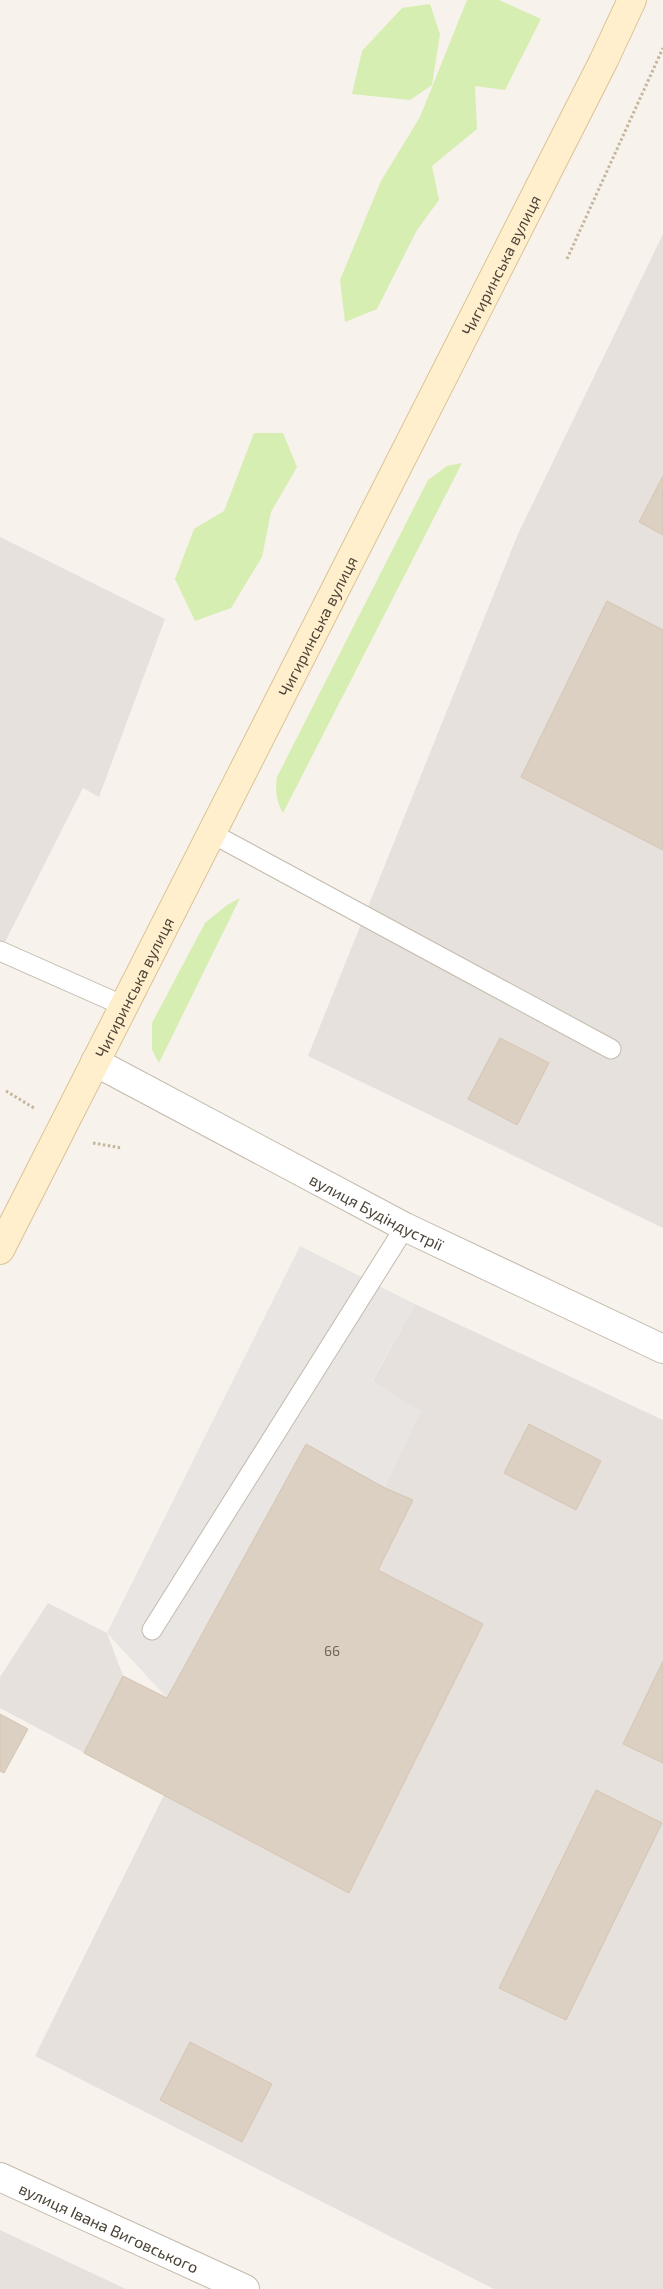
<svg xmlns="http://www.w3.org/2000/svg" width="663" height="2289" font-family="'Exo 2',sans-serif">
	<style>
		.industrial { fill: #e6e1dc }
		.green { fill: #d6eeb1 }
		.parking { fill: #e8e5e2 }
		.building { fill: #dcd0c2; stroke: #d5c5b2 }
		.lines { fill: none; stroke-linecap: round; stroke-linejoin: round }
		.lane-casing { stroke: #c3baac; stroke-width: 21 }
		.street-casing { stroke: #c3baac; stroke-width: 30 }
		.secondary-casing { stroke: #dac497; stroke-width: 30 }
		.path { stroke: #c6b59c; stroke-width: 3; stroke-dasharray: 2.5 2.5; stroke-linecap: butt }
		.lane { stroke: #fff; stroke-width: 19 }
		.street { stroke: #fff; stroke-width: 28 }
		.secondary { stroke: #ffefcd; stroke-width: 28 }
		.labels { text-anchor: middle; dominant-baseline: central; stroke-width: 4.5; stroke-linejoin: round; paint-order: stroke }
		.number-label { font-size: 14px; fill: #70665a }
		.street-label { font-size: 16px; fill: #4c4338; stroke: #fff }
	</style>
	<rect width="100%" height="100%" fill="#f7f2eb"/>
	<!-- industrial -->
	<path class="industrial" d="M663,234V1228L308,1056L518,534Z
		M0,537L165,619L99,797L83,788L0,952Z
		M415,1304L663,1420V2289H494L35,2056L164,1795L0,1708V1677L48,1603L107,1633L123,1676L167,1698L306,1444L372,1382Z
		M0,2230L126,2289H0Z"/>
	<!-- green -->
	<path class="green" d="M467,0H499L541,19L505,90L475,86L477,129L432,166L439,200L417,230L377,309L345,322L340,280L381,181L420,117Z
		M430,4L440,34L432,85L410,100L352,94L362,51L402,8Z
		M254,433H283L297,467L271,512L262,557L231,608L195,621L175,579L194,529L224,511Z
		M462,463L283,813C276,800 275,791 277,777L428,480L447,466Z
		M240,898L159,1063L152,1050V1023L205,923L227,905Z"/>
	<!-- parking -->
	<path class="parking" d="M300,1246L415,1304L372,1381L421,1411L385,1488L306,1444L167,1698L107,1633Z"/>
	<!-- building -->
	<path class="building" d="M663,476V535L639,522Z
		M607,601L663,630V850L521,777Z
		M500,1038L549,1063L517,1125L468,1099Z
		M529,1424L601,1461L576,1510L504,1473Z
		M306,1444L385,1488L413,1500L378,1570L483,1624L349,1893L84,1753L123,1676L167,1698Z
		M663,1661V1763L623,1744Z
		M0,1714L28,1729L4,1773L0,1771Z
		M596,1790L662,1823L566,2020L499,1988Z
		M190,2042L272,2084L242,2142L160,2100Z"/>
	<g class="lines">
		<defs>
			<path id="lane" d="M211,833L611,1049
				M0,951L124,1006
				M152,1630L405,1227"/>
			<g id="street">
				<path id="s1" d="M95,1062L405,1227L663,1349"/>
				<path id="s2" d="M0,2177L245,2289"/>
			</g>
			<g id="secondary">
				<path id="s3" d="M0,1250L603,62L632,0"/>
			</g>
		</defs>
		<!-- lane casing -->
		<use href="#lane" class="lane-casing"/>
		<!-- street casing -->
		<use href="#street" class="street-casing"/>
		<!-- secondary casing -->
		<use href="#secondary" class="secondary-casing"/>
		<!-- path -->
		<path class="path" d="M567,259L663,48
			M6,1091L34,1108
			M93,1143L122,1148"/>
		<!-- lane -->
		<use href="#lane" class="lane"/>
		<!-- street -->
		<use href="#street" class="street"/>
		<!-- secondary -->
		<use href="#secondary" class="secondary"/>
	</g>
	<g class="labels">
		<!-- number labels -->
		<g class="number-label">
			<text x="332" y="1650">66</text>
		</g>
		<!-- street labels -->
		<g class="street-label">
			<text stroke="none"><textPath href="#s3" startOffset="1105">Чигиринська вулиця</textPath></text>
			<text stroke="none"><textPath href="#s3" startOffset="700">Чигиринська вулиця</textPath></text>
			<text stroke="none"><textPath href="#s3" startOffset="295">Чигиринська вулиця</textPath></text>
			<text stroke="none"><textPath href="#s1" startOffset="319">вулиця Будіндустрії</textPath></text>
			<text stroke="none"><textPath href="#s2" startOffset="120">вулиця Івана Виговського</textPath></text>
		</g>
	</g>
</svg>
